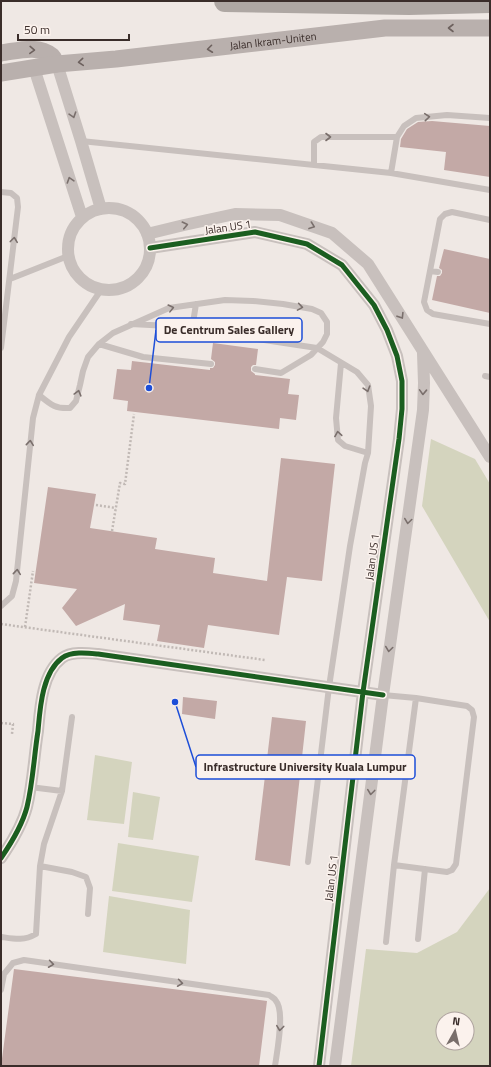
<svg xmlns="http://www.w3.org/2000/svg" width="491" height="1067" font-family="'Titillium Web',sans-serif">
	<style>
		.green { fill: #d4d4be; fill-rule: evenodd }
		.building { fill: #c3a9a6 }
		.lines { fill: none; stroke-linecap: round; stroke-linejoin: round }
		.path { stroke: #c1b9b5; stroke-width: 2.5; stroke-dasharray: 2 2; stroke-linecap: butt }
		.service { stroke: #c8c0bd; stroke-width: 6 }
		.minor { stroke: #c8c0bd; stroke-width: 12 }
		.secondary { stroke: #b9b0ad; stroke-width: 17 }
		.motorway { stroke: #aea7a3; stroke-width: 22 }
		.cycleway-casing { stroke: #fbf2ed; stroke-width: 8 }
		.cycleway { stroke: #1b5e20; stroke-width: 5 }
		.oneway { stroke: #6d615e }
		.oneway2 { stroke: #7a6f6c }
		.labels { text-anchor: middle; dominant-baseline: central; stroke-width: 3; stroke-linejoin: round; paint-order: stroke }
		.street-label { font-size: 11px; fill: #3a2d2a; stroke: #fbf2ed }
		.leader { fill: none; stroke: #1d4ed8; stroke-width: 1.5 }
		.callout-dot { fill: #1d4ed8; stroke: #fbf2ed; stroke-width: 1.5 }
		.callout { fill: #fbf2ed; stroke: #1d4ed8; stroke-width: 1.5 }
		.callout-label { font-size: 12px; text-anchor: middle; font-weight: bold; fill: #3a2d2a }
	</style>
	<rect width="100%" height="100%" fill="#efe8e4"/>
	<!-- green -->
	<path class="green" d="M431,439L475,459L490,484V622L422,506Z
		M95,755L132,762L124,824L87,820Z
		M133,792L160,797L153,840L128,837Z
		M118,843L199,856L192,902L112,891Z
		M490,888V1066H351L366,949L417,953L457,932ZM443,1019H467V1043H443Z
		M109,896L190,910L186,964L103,952Z"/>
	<!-- building -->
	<path class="building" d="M432,121L490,126V177L444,170L446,152L400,147L401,139L407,129L418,122Z
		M444,249L490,259V313L432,300L437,276H440L442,273V270L439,268Z
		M213,343L258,349L256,365H253L251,367V371L255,374V375L290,379L288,394L299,395L296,420L280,418L279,429L127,411L128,401L113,399L117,369L131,370L132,361L210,370V368H213L215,365V362L211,359Z
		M281,458L335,464L322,581L287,577L279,635L208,625L204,648L157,641L160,625L123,620L125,604L76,626L62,608L77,589L34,583L48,487L96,494L90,528L157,538L155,549L215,558L213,573L267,581Z
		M183,697L217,701L215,719L182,714Z
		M272,717L306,721L290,866L255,860Z
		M14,969L267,1001L259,1066H1Z"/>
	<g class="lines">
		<!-- path -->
		<path class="path" d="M96,505L116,508
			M112,531L120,483L125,484L134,414
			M1,624L265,660
			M25,627L33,571
			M1,723L13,724L12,734"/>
		<!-- service -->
		<path class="service" d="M81,141L391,173L490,190
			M314,165V142L321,137H397
			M391,173L397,137L404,126L416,118L447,115L490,118
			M1,192L11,193L17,198L18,207L1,348
			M490,220L452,212L445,214L440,219L424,302L427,310L433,314L490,324
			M430,271L438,272
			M10,279L68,256
			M131,324L169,326L192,329L317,348L357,372L368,385L371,406L368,453L365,463L350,546L329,687L308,862
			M192,329L196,304
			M99,344L143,357L211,364
			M341,363L336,418L338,440L345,446L368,453
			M485,376L490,377
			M39,395C50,404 55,409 70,408L76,401L80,385L83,371L88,357L99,344L113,333L169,308L225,300L253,301L283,304L312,309L321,313L327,322V334L323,342L311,355L281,373L255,369
			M1,606L12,596L16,581L33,418L39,395L69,337L101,290
			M383,695L416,698L467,706L472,710L474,717L456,864L452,870L447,872L394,865
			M30,787L62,791L72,717
			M40,866L44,844L62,791
			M2,937C15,939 24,941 36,934L40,866L72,872L86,877L90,888L88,914
			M418,939L425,869
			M386,942L394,865L416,698
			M1,990L4,974L13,963L24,960L269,995C271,997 275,998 276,1001C285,1011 277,1052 275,1066"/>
		<!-- minor -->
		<path class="minor" d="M57,64L81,141L101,209
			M34,68L82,217
			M68 249a41 41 0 1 1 82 0a41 41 0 1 1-82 0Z
			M147,234L184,225L235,214L280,215L332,233L368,264L490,457
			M150,248L255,232L307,244L342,265L374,305L387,330L397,356L402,381V409L399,439L363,692L319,1066
			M1,858C12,842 22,826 27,807C33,782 34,756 38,731C40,708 42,673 62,658C71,651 88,653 98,654L383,695
			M335,1066L383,695L423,410L424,383L423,353"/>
		<!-- secondary -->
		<g class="secondary">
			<path d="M1,53C17,51 38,44 52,56C54,58 55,62 57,64"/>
			<path id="s1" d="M1,73L57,64L116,59L385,28H490"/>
		</g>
		<!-- motorway -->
		<path class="motorway" d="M225,1L409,4L490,2"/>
		<defs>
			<path id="cycleway" d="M150,248L255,232L307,244L342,265L374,305L387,330L397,356L402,381V409L399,439L363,692L319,1066
				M1,858C12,842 22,826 27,807C33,782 34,756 38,731C40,708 42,673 62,658C71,651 88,653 98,654L383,695"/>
		</defs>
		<!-- cycleway casing -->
		<use href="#cycleway" class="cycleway-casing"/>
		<!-- cycleway -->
		<use href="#cycleway" class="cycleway"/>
	</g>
	<!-- one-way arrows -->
	<defs><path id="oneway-chevron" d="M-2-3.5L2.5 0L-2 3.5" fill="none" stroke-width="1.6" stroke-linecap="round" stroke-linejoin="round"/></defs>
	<g class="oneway">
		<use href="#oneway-chevron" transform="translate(451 28) rotate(180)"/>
		<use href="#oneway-chevron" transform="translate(210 49) rotate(173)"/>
		<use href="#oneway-chevron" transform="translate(32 50) rotate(2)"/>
		<use href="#oneway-chevron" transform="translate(81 62) rotate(175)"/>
	</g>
	<g class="oneway2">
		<use href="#oneway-chevron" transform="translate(73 115) rotate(72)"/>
		<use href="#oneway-chevron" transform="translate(427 117) rotate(-5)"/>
		<use href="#oneway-chevron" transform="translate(328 137)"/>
		<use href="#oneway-chevron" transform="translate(70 180) rotate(-108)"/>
		<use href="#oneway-chevron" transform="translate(185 225) rotate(-13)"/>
		<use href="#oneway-chevron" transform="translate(312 226) rotate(20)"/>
		<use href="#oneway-chevron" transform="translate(14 240) rotate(-83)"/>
		<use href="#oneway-chevron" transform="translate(300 307) rotate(9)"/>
		<use href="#oneway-chevron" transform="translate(171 308) rotate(-14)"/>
		<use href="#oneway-chevron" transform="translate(401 316) rotate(58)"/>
		<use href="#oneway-chevron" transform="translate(367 389) rotate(73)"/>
		<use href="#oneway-chevron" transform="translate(423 392) rotate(92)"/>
		<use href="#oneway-chevron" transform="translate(78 393) rotate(-75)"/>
		<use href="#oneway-chevron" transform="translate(338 434) rotate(-99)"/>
		<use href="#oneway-chevron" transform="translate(30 443) rotate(-84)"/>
		<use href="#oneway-chevron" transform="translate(408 521) rotate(98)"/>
		<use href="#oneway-chevron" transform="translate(17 572) rotate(-84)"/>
		<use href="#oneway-chevron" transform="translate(389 649) rotate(98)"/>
		<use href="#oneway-chevron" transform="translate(371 792) rotate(97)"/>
		<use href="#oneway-chevron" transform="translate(51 964) rotate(8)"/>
		<use href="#oneway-chevron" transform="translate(180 983) rotate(8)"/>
		<use href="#oneway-chevron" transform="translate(280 1028) rotate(97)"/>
	</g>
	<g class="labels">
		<!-- street labels -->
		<g class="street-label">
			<text stroke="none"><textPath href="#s1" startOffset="274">Jalan Ikram-Uniten</textPath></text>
			<text transform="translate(228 227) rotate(-8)">Jalan US 1</text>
			<text transform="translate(372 557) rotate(-82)">Jalan US 1</text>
			<text transform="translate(331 878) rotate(-83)">Jalan US 1</text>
		</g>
	</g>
	<!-- callouts -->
	<path class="leader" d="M149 388L156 330M175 702L196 767"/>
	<g class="callout-dot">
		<circle cx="149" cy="388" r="4"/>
		<circle cx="175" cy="702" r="4"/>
	</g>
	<g class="callout">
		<rect x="156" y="318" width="146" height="24" rx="4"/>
		<rect x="196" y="755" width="219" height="24" rx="4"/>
	</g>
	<g class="callout-label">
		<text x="229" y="334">De Centrum Sales Gallery</text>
		<text x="305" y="771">Infrastructure University Kuala Lumpur</text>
	</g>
	<!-- border -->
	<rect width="491" height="1067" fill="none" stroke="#3a2d2a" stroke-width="4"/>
	<!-- north arrow -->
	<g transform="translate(455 1031) rotate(8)"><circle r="19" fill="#fbf2ed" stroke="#aea39f"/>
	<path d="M0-3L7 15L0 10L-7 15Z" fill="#796e6b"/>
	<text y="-6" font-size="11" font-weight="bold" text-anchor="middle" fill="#3a2d2a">N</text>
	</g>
	<!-- scale -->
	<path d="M18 34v6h111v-6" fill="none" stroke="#3a2d2a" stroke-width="2"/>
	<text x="24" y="34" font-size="12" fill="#3a2d2a" stroke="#fbf2ed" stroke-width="3" paint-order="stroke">50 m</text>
</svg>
